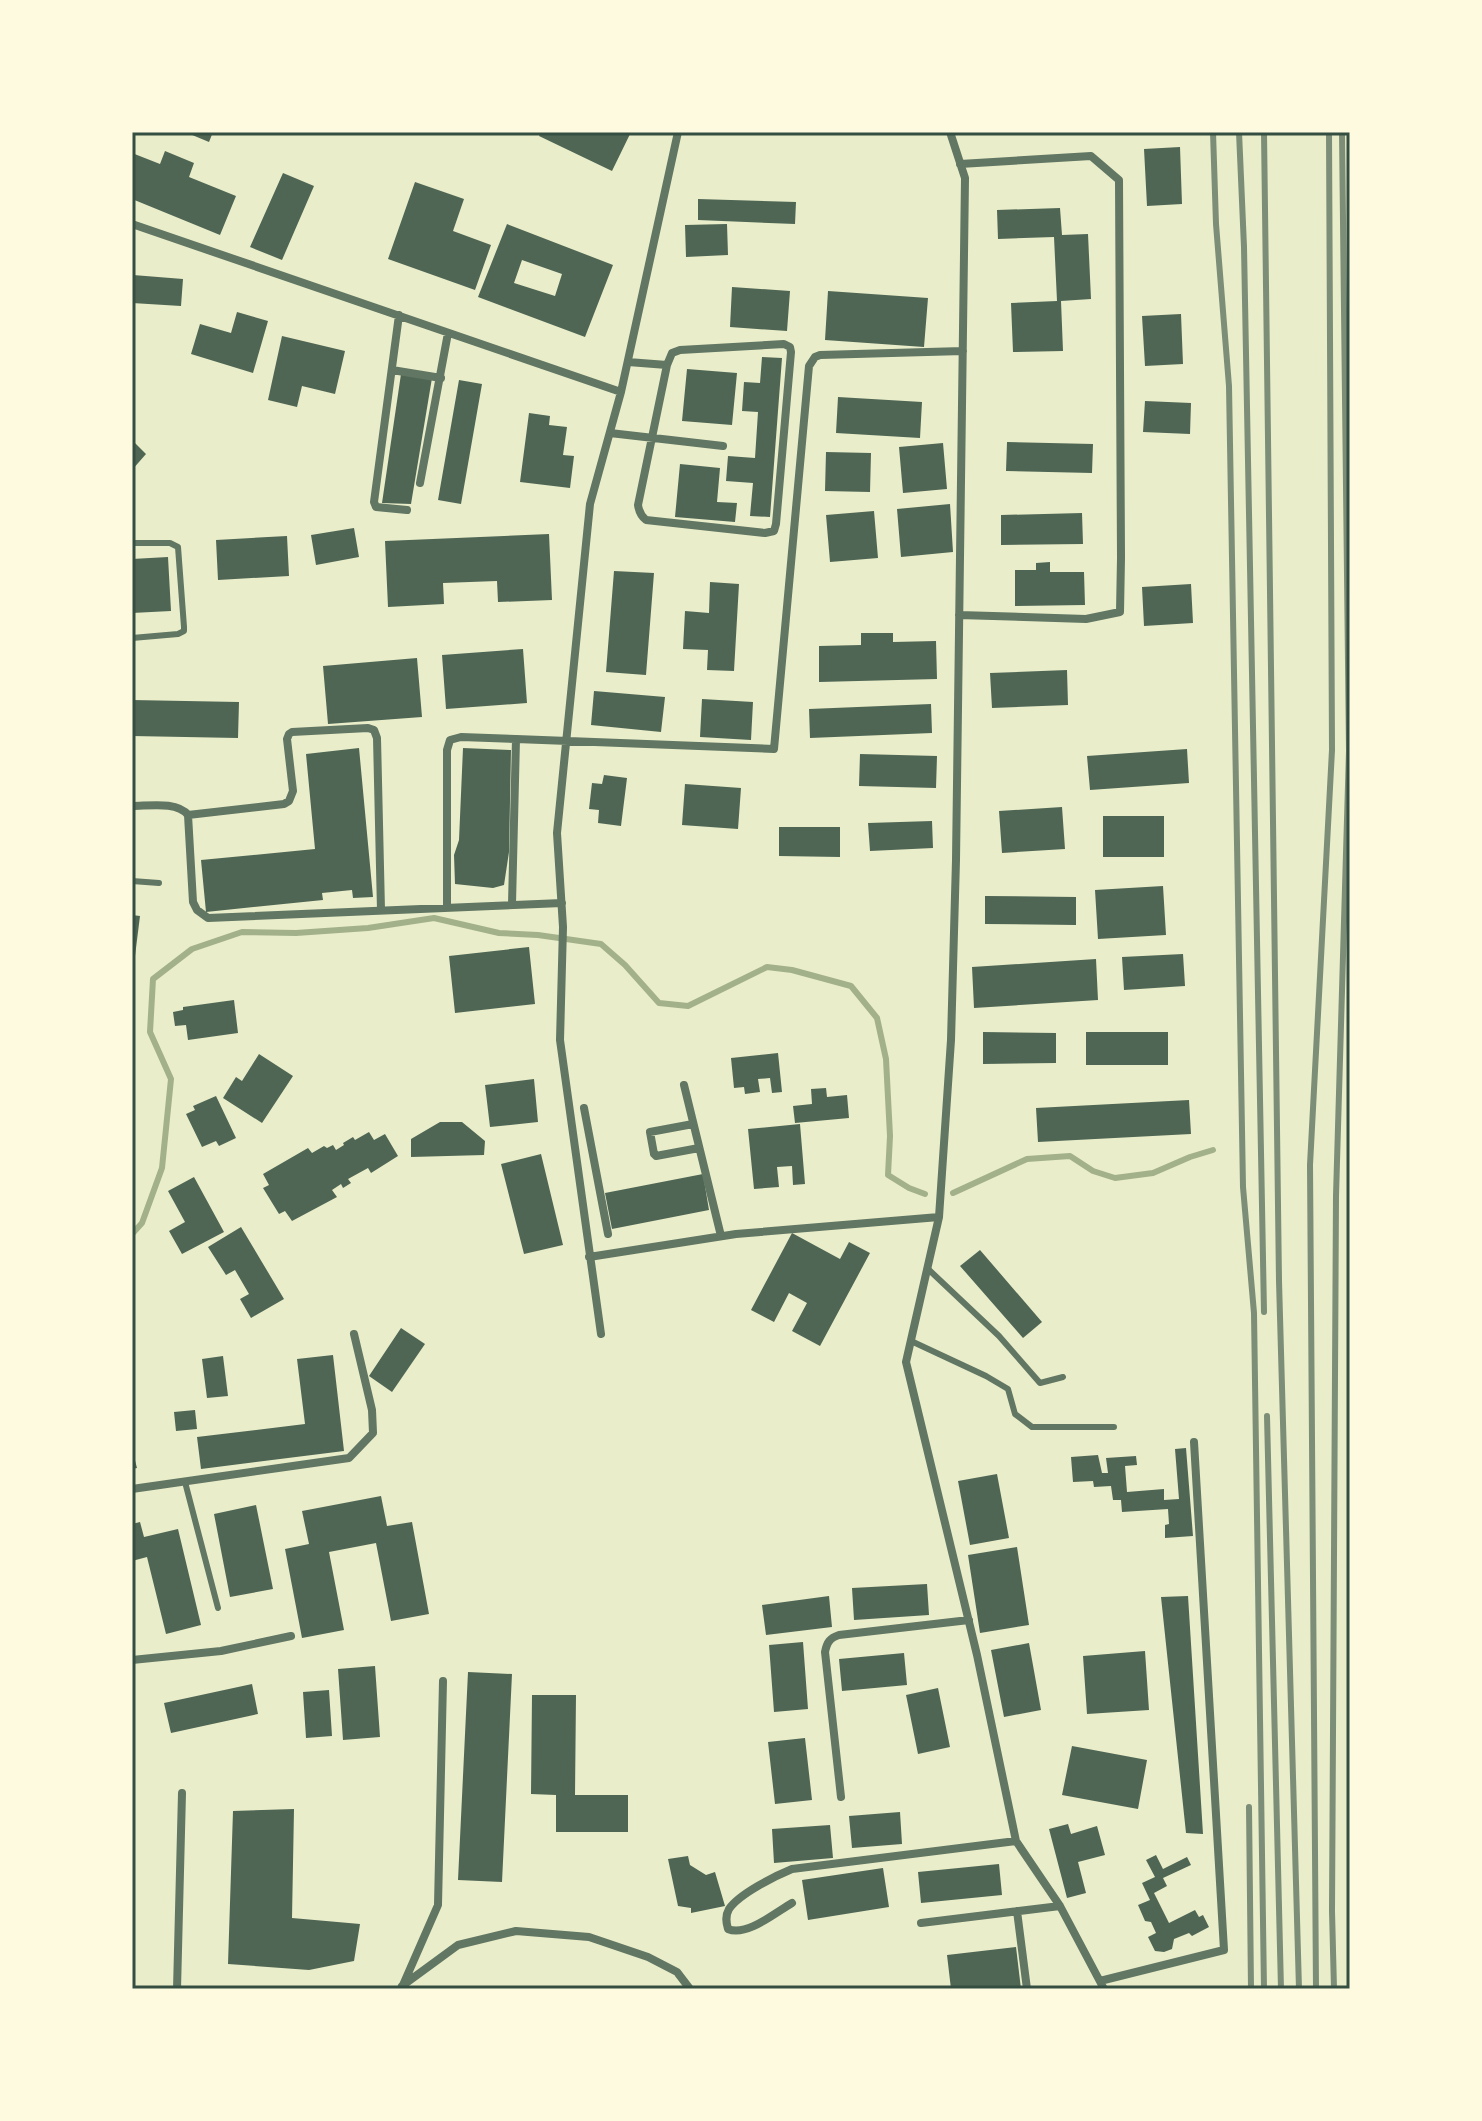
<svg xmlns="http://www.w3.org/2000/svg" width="1482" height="2121" font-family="Quicksand,sans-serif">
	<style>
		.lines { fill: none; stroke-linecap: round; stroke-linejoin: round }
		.stream { stroke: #a3b18a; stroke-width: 6 }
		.building { fill: #4f6655; fill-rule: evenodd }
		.service { stroke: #617663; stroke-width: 6 }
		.minor { stroke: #617663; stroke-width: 8 }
		.rail { stroke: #7c8e77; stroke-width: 6 }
		.neatline { fill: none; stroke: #344e41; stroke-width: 3 }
	</style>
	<rect width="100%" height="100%" fill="#e9edc9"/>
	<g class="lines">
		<!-- stream -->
		<path class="stream" d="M953,1193L1027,1159L1070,1156L1093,1171L1115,1178L1153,1173L1190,1157L1213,1150
			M132,1234L142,1223L162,1168L171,1079L150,1032L153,979L192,949L242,932L296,933L368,928L434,918L499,933L538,935L601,944L625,965L659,1003L688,1006L767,967L792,970L851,986L877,1018L886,1059L890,1136L888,1175L909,1188L925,1194"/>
	</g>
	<!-- building -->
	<path class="building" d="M185,132H213L209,142Z
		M541,132L603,133L631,132L612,171L539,136Z
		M1180,147L1182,204L1147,206L1144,149Z
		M165,151L194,163L189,177L236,196L220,235L132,199V153L160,164Z
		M283,173L314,186L282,260L250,247Z
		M415,182L464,199L453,231L491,245L475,290L388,259Z
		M698,199L796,202L795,224L698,220Z
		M1060,208L1062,235L1088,234L1091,299L1061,301L1063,351L1013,352L1011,303L1057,301L1054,237L998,239L997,210Z
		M507,224L613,265L585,337L478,297ZM522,260L562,274L555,296L514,283Z
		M727,224L728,255L686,257L685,225Z
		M133,275L183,279L181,306L132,303Z
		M732,287L790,291L787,331L730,327Z
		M828,291L928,298L924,347L825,340Z
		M237,312L268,321L253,373L191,354L200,324L231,333Z
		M1181,314L1183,364L1145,366L1142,316Z
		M282,336L345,351L335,394L302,386L297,407L268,400Z
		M762,357L782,358L770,517L750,516L753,483L726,481L728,456L755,458L758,412L742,411L744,382L760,383Z
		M687,369L737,373L732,425L682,421Z
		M401,374L432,378L411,504L382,503Z
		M459,380L482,384L461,504L438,500Z
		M838,397L922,402L920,438L836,433Z
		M1145,401L1191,403L1190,434L1143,432Z
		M529,413L550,416L549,425L567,427L563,455L574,456L570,488L520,482Z
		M132,440L146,454L132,470Z
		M1007,442L1093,444L1092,473L1006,471Z
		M943,443L947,489L903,493L899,447Z
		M826,452L871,453L870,492L825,491Z
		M680,464L720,468L717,502L737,503L735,522L675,517Z
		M950,504L953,552L901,557L897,509Z
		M874,511L878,558L830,562L826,515Z
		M1082,513L1083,544L1001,545V515Z
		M354,528L359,557L316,565L311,535Z
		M549,534L552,600L498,602L497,581L443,583L444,604L388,607L385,541Z
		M287,536L289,576L218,580L216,540Z
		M168,557L171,611L132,613V559Z
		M1050,562V572H1084L1085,605L1015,606V570H1036V563Z
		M614,571L654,573L646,675L606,672Z
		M710,582L739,584L734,671L707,670L708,650L683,649L685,611L709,613Z
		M1191,584L1193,623L1144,626L1142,587Z
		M861,633H893V642L936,641L937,679L819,682V646L861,645Z
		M523,649L527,703L446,709L442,655Z
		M417,658L422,717L328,724L323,666Z
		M1067,670L1068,705L992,708L990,673Z
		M594,691L665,697L661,732L591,725Z
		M702,699L753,702L751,740L700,737Z
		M132,700L239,702L238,738L132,736Z
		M931,704L932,733L810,738L809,709Z
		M359,748L373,897L353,898L352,890L322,893L323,900L206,912L201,860L315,849L306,754Z
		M463,748L511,750L509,852L504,885L493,888L455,884L454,855L459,840Z
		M1187,749L1189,783L1090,790L1087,756Z
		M860,754L937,756L936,788L859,786Z
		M604,775L627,778L621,826L598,823L599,810L589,809L592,783L602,784Z
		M685,784L741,788L738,829L682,825Z
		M1062,807L1065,849L1002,853L999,811Z
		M1103,816H1164V857H1103Z
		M932,821L933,848L870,851L868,823Z
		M779,827H840V857L779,856Z
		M1163,886L1166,935L1098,939L1095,890Z
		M985,896L1076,897V925L985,924Z
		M132,915L140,916L134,964H132Z
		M529,947L535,1004L455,1013L449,956Z
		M1183,954L1185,986L1124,990L1122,957Z
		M1096,959L1098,1000L974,1008L972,967Z
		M234,1000L238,1033L188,1040L186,1025L175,1026L173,1012L183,1010V1007Z
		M983,1032L1056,1033V1063L983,1064Z
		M1086,1032H1168V1065H1086Z
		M778,1053L782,1092L772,1093L770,1078L758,1079L760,1092L745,1094L744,1087L734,1088L731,1058Z
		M259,1054L293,1076L262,1123L223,1098L236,1077L242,1081Z
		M534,1079L538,1122L490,1127L485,1085Z
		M826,1088L827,1097L847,1095L849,1118L795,1123L793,1106L812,1104L811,1089Z
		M216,1096L236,1138L219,1146L216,1141L202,1147L186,1114L195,1110L193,1106Z
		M1189,1100L1191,1134L1038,1142L1036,1108Z
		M440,1122H462L485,1141L484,1155L411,1157V1139Z
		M800,1124L805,1184L793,1185L792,1166L777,1167L779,1187L754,1189L748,1129Z
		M369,1132L374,1140L385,1134L398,1156L371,1173L368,1168L348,1179L351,1183L343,1188L341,1184L332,1190L337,1197L292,1221L285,1211L279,1214L263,1188L269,1185L263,1174L308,1148L312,1153L324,1146L327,1148L333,1145L336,1150L344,1145L343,1143L353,1137L355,1140Z
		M541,1154L563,1245L524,1254L501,1164Z
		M703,1174L709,1210L612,1229L605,1193Z
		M194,1177L224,1232L182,1254L169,1231L185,1222L168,1191Z
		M241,1227L284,1299L251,1318L240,1299L249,1294L235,1270L226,1275L208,1247Z
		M792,1233L840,1259L849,1242L870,1253L820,1346L792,1331L807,1303L789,1293L774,1322L751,1310Z
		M980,1250L1042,1322L1023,1338L960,1266Z
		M401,1328L425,1344L392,1392L369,1376Z
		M333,1355L344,1451L201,1469L197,1437L305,1424L297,1359Z
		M223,1356L228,1396L207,1398L202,1359Z
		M195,1410L197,1429L176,1431L174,1412Z
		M1186,1448L1193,1536L1165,1538V1525L1169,1524L1168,1509L1122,1512L1121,1500H1113L1111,1486L1094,1487L1093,1481L1073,1482L1071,1457L1098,1455L1102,1473H1108L1106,1458L1136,1456L1137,1465L1125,1466L1127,1492L1164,1489V1500L1179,1499L1175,1449Z
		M132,1449L137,1468L132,1469Z
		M997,1474L1009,1538L970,1545L958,1481Z
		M381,1496L387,1526L412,1522L429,1614L391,1621L376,1543L329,1552L344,1630L302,1638L285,1549L309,1544L302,1511Z
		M256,1505L273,1589L230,1597L214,1514Z
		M140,1522L144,1537L178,1529L201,1625L166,1634L147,1557L132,1561V1524Z
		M1017,1547L1029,1625L980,1633L968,1555Z
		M927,1584L929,1615L854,1620L852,1588Z
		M829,1596L832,1627L766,1635L762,1605Z
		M1188,1596L1203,1834L1186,1833L1161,1597Z
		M803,1642L808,1709L774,1712L769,1645Z
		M1029,1643L1041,1710L1004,1717L991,1650Z
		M1145,1651L1149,1710L1087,1714L1083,1656Z
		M904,1653L907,1685L842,1691L839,1659Z
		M375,1666L380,1737L343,1740L338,1669Z
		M468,1672L512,1674L502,1882L458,1880Z
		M252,1684L258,1714L171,1733L164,1703Z
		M938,1688L950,1747L918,1754L906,1695Z
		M329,1690L332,1736L306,1738L303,1692Z
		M532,1695H576L575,1795H628V1832H556V1795L531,1794Z
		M805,1738L812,1800L775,1804L768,1742Z
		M1072,1746L1147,1760L1138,1809L1062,1795Z
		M294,1809L292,1918L360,1924L354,1961L309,1970L228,1964L233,1811Z
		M900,1812L902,1844L852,1848L849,1816Z
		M1068,1824L1071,1834L1097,1826L1105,1855L1078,1862L1086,1893L1067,1898L1049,1829Z
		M830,1825L833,1858L774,1863L772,1829Z
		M1156,1855L1163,1869L1187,1857L1191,1865L1163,1878L1167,1886L1154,1893L1169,1923L1195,1910L1199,1917L1203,1915L1209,1927L1192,1936L1189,1933L1174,1939L1172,1949L1164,1952L1155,1951L1148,1937L1156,1933L1151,1922L1145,1921L1138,1905L1150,1900L1142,1883L1155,1877L1146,1860Z
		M688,1856L690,1865L706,1875L715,1872L725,1906L691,1913V1908L678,1906L668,1859Z
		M999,1864L1002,1895L921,1903L918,1872Z
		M883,1868L889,1907L808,1920L802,1880Z
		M1016,1947L1021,1989H951L947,1955Z"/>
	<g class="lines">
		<!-- service -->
		<path class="service" d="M132,543H170L178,547L184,627V631L178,634L132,638
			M132,881L159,883
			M927,1268L999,1336L1040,1383L1063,1377
			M911,1341L986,1376L1008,1389L1015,1414L1032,1427H1114
			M185,1482L218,1608"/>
		<!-- minor -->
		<path class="minor" d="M950,132L965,178L956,860L951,1040L939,1217L906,1362L977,1655L1016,1841L1060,1906L1104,1989
			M132,224L621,392
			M399,315L374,502L376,507L407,510
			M784,344L790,347L791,352L776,524L774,531L765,533L646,520C641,516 639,512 638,505L667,365L672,353L680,350Z
			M628,362L667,365
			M392,370L441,378
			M610,433L723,446
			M420,483L448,333
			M959,615L1086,619L1120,612L1121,558L1119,180L1091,156L960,164
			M516,739L774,749L809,366L815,357L820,355L963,351
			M132,806C149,806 177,801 188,815
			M447,907V750L450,740L461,737L516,739L512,904
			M381,910L377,738L374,730L368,728L292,732L289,734L287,739L293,791L289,801L284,804L188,815L193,902L197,910L208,918L562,903
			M684,1085L721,1236
			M584,1108L608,1234
			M693,1124L650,1132L654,1154L656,1156L699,1148
			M589,1257L736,1234L939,1217
			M601,1334L560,1040L563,927L557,833L590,504L621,392L678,132
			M132,1489L349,1458L373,1433L372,1410L354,1334
			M132,1660L221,1651L291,1636
			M841,1797L825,1652C827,1642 830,1638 839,1635L969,1620
			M792,1903C775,1913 746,1937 728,1929C726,1922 725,1916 729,1909C739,1894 775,1876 792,1869L1016,1841
			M1017,1911L1027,1989
			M921,1923L1060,1906
			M1100,1981L1224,1950L1194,1442
			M403,1985L438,1905L443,1681
			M402,1986L458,1945L516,1931L589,1937L648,1957L677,1972L690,1989
			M177,1989L182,1793"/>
		<!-- rail -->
		<path class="rail" d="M1213,132L1216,224L1229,386L1243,1187L1254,1313L1264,1989
			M1239,132L1244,247L1264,1312
			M1264,132L1279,1281L1299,1989
			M1267,1416L1281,1989
			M1249,1807L1251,1989
			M1316,1989L1310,1165L1332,750L1329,132
			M1334,1989L1332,1911L1336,1196L1349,751L1342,132"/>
	</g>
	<!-- border -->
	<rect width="1482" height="2121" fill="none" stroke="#fefae0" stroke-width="268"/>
	<rect x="134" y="134" width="1214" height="1853" class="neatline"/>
</svg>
